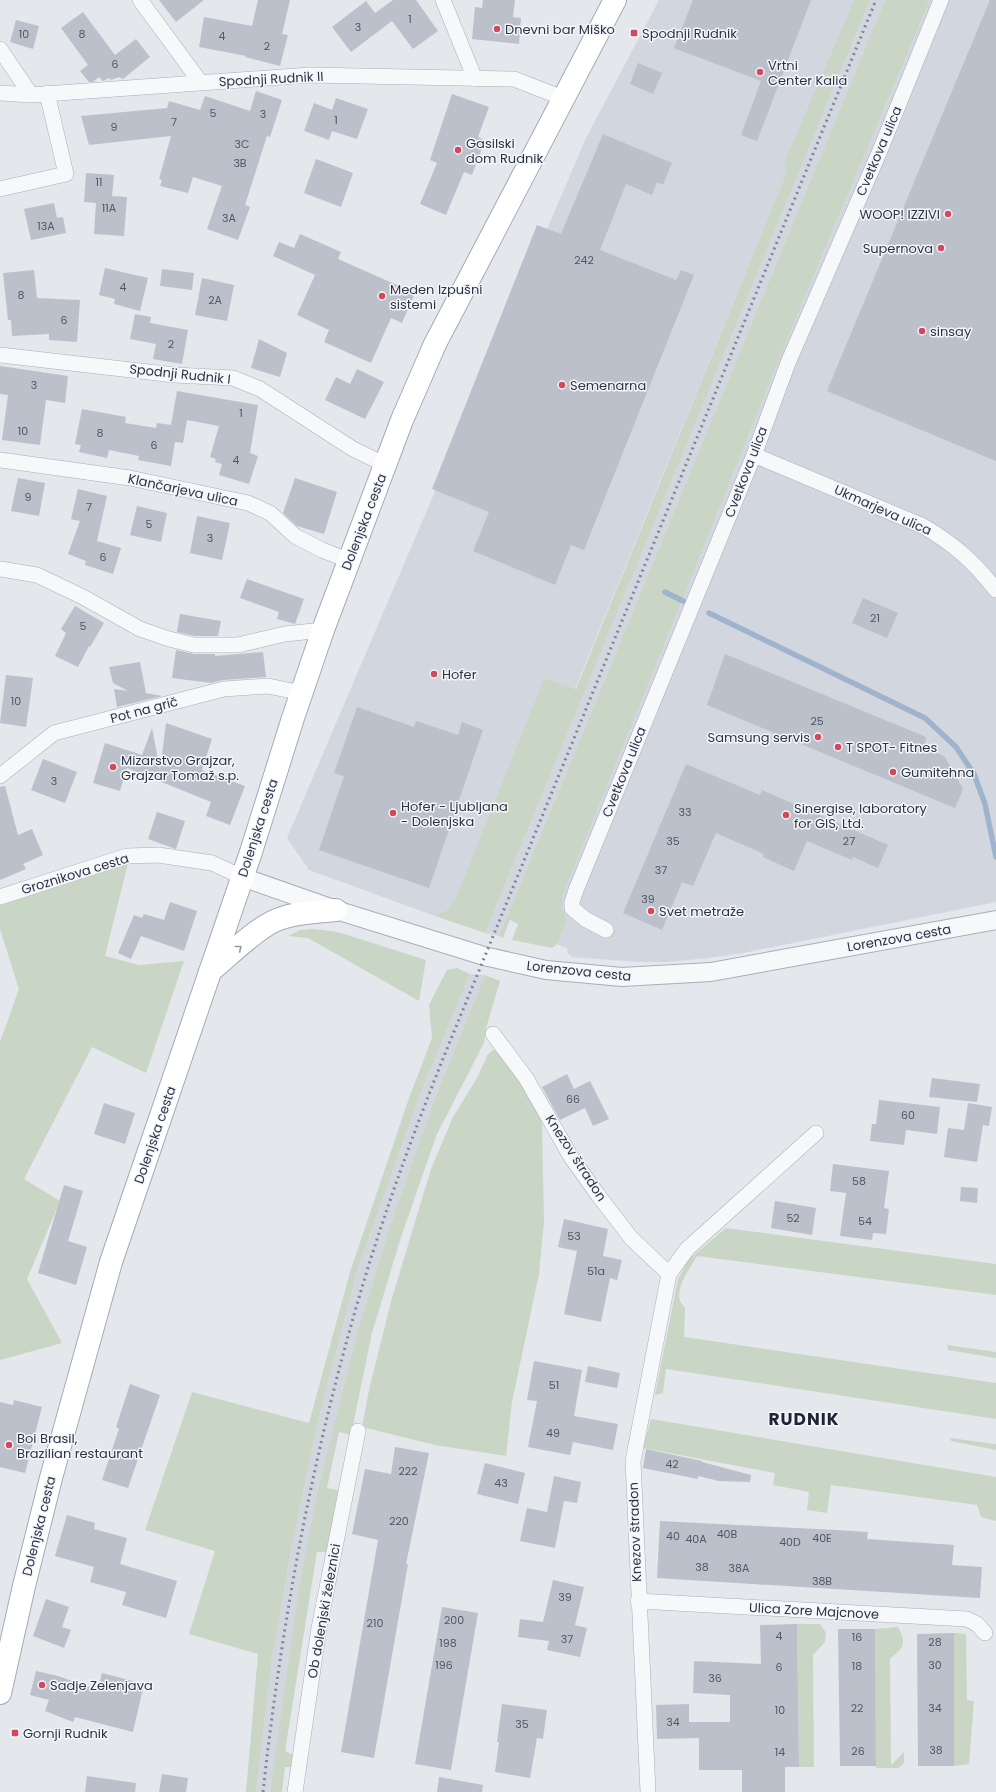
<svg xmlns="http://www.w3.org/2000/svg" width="996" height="1792" font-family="Poppins,sans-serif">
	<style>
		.built { fill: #d2d6de }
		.green { fill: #c9d6c5 }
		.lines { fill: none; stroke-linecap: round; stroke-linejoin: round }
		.stream { stroke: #9fb4cc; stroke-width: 5.5 }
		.building { fill: #bbc0ca }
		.minor-casing { stroke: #a9aeb7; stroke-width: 16 }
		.tertiary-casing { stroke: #a9aeb7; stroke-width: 20 }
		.primary-casing { stroke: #a3abb8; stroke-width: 24 }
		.minor { stroke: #f7f8fa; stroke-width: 15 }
		.tertiary { stroke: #f7f8fa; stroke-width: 18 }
		.primary { stroke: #fff; stroke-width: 22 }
		.rail { stroke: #7d8696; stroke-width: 3; stroke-dasharray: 2 4; stroke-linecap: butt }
		.oneway { stroke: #959aa2 }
		.poi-dot { fill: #d1495b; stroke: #f4f6f9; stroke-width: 1.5 }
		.labels { text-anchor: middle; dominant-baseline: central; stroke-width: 3; stroke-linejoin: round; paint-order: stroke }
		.number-label { font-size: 11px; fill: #4f5766 }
		.poi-label { font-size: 13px; fill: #2b3445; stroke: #f4f6f9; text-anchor: start }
		.street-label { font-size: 13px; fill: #2b3445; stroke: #f4f6f9 }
		.district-label { font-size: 17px; font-weight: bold; letter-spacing: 1px; fill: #1d2536; stroke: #f4f6f9 }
	</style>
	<rect width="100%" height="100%" fill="#e4e7ec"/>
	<!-- built -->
	<path class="built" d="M659,0H854L784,162L787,171L575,689L544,678L455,900L447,910L435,916L309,870L287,838L586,138Z
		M870,0H885L499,936L485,933Z
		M930,0H996V902L743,953L709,958L668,962H639L572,957L568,953L567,948L557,944L567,920L562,908L561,896L803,301Z
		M470,974L485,975L432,1106L392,1220L357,1333L318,1489L270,1792H256L272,1658L289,1561L317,1425L358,1268L422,1089Z"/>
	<!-- green -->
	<path class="green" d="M854,0H870L485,933L435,916L447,910L455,900L544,678L576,689L787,171L784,162Z
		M885,0H930L803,301L562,896V908L567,920L557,944L552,948L512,940L518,924L510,920L503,938L499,936Z
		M128,863L105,956L139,965L184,961L146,1073L92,1047L24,1179L60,1201L27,1279L62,1343L0,1360V1042L19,989L0,929V902Z
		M313,929L338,932L426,960L419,1001L308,938L288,936L300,930Z
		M457,968L470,974L422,1089L358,1268L317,1425L289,1561L272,1658L256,1792H246L258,1654L189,1634L215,1551L145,1530L192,1392L309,1423L350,1272L409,1098L432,1038L429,1005L447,970Z
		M485,975L500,981L486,1028L484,1043L437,1134L401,1237L372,1333L351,1435L339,1432L327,1488L338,1490L327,1552H317L285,1751L293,1755L291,1767H285L282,1792H270L299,1589L318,1489L357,1333L392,1220L432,1106Z
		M493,1050H498L503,1057L541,1114L542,1124L544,1221L539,1274L512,1402L506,1456L435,1445L362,1427L369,1390L392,1298L431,1169L453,1117L477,1078L488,1054Z
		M726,1228L996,1264V1295L697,1256C690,1268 669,1296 685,1307L684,1337L996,1383V1419L666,1369L663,1393L655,1395L678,1279L688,1260Z
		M947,1345L996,1352V1358L948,1350Z
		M651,1419L996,1477V1521L981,1517L977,1505L831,1485L827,1513L807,1510L809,1492L773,1485L775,1473L643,1448Z
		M950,1438L996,1444V1450L951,1441Z
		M797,1624H820L826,1633L825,1642L813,1655L814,1767H799Z
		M898,1627C907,1644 904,1647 890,1659L891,1765L904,1752V1763L899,1768H876L875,1629Z
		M954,1633L966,1634L967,1700L974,1701L969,1764L954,1766Z"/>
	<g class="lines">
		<!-- stream -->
		<path class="stream" d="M665,592L683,601
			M709,613L925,718L956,747L974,774L985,804L996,857"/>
	</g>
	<!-- building -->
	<path class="building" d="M159,0H204L176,22Z
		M258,0H290L282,34L288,35L280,66L245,57L246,56L199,47L204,17L252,26Z
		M393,0H416L438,31L413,49L392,21L351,52L332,27L366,1L375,13Z
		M483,0H515L513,17L521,18L519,44L472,39L475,7L482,8Z
		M693,0H811L757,141L741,135L761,81L674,48Z
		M990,0H996V461L827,391Z
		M83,12L115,55L136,39L150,57L123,79L119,77L111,80L109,78L103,81L99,77L93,82H89L80,71L88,65L61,28Z
		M16,20L39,26L33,49L10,42Z
		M638,63L662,73L653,94L630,84Z
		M256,91L282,100L270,137L267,136L245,205L250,207L238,240L207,229L222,186L193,177L188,193L160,186L162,180L159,179L171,136L89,145L81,116L167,108L169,101L200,110L205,96L250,111Z
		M452,94L489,107L478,137L485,140L472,175L464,172L446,215L420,204L437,163L430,160Z
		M336,98L368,109L357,139L332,131L329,140L304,131L314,103L332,110Z
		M603,134L672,163L663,185L657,182L652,195L626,184L600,250L676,280L681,270L694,275L584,550L571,545L555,585L473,551L489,512L432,489L537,225L561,234Z
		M316,159L353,173L341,207L304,193Z
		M86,173L114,175L112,196L127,197L124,236L94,234L96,203L84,202Z
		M54,203L57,218L63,217L66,233L31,240L24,209Z
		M300,234L341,252L338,259L415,293L402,323L391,318L371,363L324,342L329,330L297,315L315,275L273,256L279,242L294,248Z
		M105,268L148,278L140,311L114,304L115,299L99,295Z
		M162,269L194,273L192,290L160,286Z
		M34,270L37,298L80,300L77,342L49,340V334L12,336L11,320H8L3,273Z
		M202,278L234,285L227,321L195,315Z
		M135,314L151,317L150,323L188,330L182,364L153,359L156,344L130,339Z
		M259,339L287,353L280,377L251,368Z
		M0,366L68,376L65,403L46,400L40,445L2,440L8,395L0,394Z
		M357,369L384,382L365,419L325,400L336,377L350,384Z
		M177,391L258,405L250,453L258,456L249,484L219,475L222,464L215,462L216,459L210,457L219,426L187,420L183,443L175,442L171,466L138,460L139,456L109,450L107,458L79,452L81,445L75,444L82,409L126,417L125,423L156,428L157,423L171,425Z
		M18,478L45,483L39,516L11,511Z
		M295,478L337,492L324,534L297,526L283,513Z
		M78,489L107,496L97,541L121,548L113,574L85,565L86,561L68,554L80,521L71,519Z
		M137,506L167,513L161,542L130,535Z
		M197,516L230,523L222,560L190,553Z
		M247,579L304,599L295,624L277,619L279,612L240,598Z
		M863,598L898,613L887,638L852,623Z
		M75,606L104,623L90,647L89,646L78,667L55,656L66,633L61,629Z
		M180,614L221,621L218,636H195L177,632Z
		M176,650L194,654H215V656L263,652L266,677L223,680L211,683L172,678Z
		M725,654L926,737L925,746L945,757L963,789L955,808L707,705Z
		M140,662L146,693L162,696L117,707L114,689L128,691L113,683L109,667Z
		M6,675L33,678L26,727L0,723Z
		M357,707L414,727L416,721L458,735L462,722L483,730L429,888L319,850L344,776L334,773Z
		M166,723L212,739L202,770L245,786L230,825L206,816L211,802L127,768L120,791L93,783L105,743L142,755L152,728L160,770Z
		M43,759L77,772L65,803L31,790Z
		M686,764L760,795L762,790L888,845L878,868L853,857L852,860L807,841L794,871L763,857L764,854L716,833L693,886L682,882L662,930L623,913Z
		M5,786L18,835L32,829L43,855L23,864L26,869L0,880V787Z
		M157,812L185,821L176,849L148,839Z
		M170,902L197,911L184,951L141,936L131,959L118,953L134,915L142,918L144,914L164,920Z
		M567,1074L574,1089L590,1081L609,1119L593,1126L585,1108L560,1120L542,1087Z
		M932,1078L980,1084L977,1102L929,1097Z
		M879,1100L940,1107L937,1134L906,1130L904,1145L870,1141L872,1124H876Z
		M104,1103L135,1113L125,1144L94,1134Z
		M968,1103L992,1107L989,1126L983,1125L977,1162L944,1157L948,1128L964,1130Z
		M833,1164L889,1171L884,1208L889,1209L886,1234L873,1233L872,1240L840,1236L846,1193L830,1191Z
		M64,1185L83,1191L68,1241L87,1247L76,1285L38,1273Z
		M961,1187L978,1188L977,1203L960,1201Z
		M775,1201L816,1208L812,1235L771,1228Z
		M564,1219L608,1229L603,1256L622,1260L617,1280L610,1278L601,1322L564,1314L577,1251L558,1247Z
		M534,1361L582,1370L574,1416L618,1424L613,1450L573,1442L570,1455L528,1447L537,1401L527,1400Z
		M588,1366L620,1373L617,1388L585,1382Z
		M130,1384L160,1395L128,1488L102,1480L119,1429L116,1427Z
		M14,1400L42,1407L25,1473L0,1467V1402L13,1405Z
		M395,1447L429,1453L406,1564H408L374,1758L341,1752L378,1540L352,1534L365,1469L391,1474Z
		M646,1449L702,1461V1462L751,1475L750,1482L719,1481L698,1476V1479L643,1468Z
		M485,1463L525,1473L518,1504L477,1494Z
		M554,1476L581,1482L577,1503L564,1501L555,1548L520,1541L527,1508L547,1512Z
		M67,1515L95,1523L94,1529L127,1538L120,1564L177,1581L166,1618L122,1605L126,1592L90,1582L94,1567L55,1556Z
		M660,1521L836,1530L868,1532L867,1539L954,1545L952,1565L982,1567L980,1598L657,1578Z
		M553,1580L584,1587L575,1625L587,1628L580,1657L547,1650L549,1641L518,1637L520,1619L543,1622Z
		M46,1599L69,1607L62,1627L71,1630L64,1648L33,1636Z
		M442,1607L478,1613L451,1770L415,1764Z
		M797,1624L799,1767H785V1792H742V1770H699V1738L657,1739L656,1705L689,1704V1722H730V1695L693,1693L694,1661L761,1664L760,1625Z
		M838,1629H875L876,1766H840Z
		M954,1633V1766H918L917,1634Z
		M36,1671L58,1676L98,1690L102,1673L144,1684L133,1732L75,1717L73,1722L45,1711L49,1700L30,1695Z
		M502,1704L547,1710L543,1739L537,1738L530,1778L495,1772L499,1742H497Z
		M162,1774L188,1778L186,1792H159Z
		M87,1776L136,1783L135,1792H85Z
		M439,1777L483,1785L482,1792H437Z"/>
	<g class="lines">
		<defs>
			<path id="minor" d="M140,0L201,83
				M443,0L475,79
				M0,49L31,95L310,75L514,79L563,98
				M0,93L31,95
				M0,189L66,174L47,93
				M0,355L175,375L233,378L260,389L353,449L386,465
				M754,455L923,526C955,545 973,561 996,590
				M0,460L130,478L248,503L270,513L295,536L322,550L350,561
				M0,569L37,575L83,597L140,629L169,639L194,645H238L285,634L323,630
				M0,776L54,733L224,689L268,686L302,693
				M0,897L127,856L158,855L212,863L242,877
				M606,930L585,919L572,908V902L576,890L754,455L788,363L879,153L941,0
				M493,1034L526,1078L571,1157L598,1195L631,1238L669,1274L633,1461L648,1792
				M669,1274L687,1249L816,1133
				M638,1601L967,1619L977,1624L985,1633
				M295,1792L319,1628L358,1431"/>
			<path id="tertiary" d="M242,877L336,910L484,956L546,970L622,977L711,972L996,920"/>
			<path id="primary" d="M210,971C228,957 260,924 282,918C299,912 318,912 336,910
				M0,1693L24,1586L51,1478L111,1262L251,852L293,718L323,630L402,420L435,344L615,0"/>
		</defs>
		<!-- minor casing -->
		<use href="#minor" class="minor-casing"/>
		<!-- tertiary casing -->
		<use href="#tertiary" class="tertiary-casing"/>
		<!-- primary casing -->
		<use href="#primary" class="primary-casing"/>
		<!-- minor -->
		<use href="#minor" class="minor"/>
		<!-- tertiary -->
		<use href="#tertiary" class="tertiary"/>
		<!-- primary -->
		<use href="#primary" class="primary"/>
		<!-- rail -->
		<path class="rail" d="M263,1792C281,1628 310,1467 356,1308C380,1224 410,1142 442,1061L876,0"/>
	</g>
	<!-- one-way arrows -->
	<defs><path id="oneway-chevron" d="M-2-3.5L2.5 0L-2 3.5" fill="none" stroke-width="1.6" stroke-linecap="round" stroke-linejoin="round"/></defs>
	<use class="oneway" href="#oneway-chevron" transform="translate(239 948) rotate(-39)"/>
	<!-- markers -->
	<g class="poi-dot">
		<circle cx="497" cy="29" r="4"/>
		<rect x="630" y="29" width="8" height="8" rx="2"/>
		<circle cx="760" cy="72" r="4"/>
		<circle cx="458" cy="150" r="4"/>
		<circle cx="948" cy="214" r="4"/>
		<circle cx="941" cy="248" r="4"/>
		<circle cx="382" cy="296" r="4"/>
		<circle cx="922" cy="331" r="4"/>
		<circle cx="562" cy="385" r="4"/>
		<circle cx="434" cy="674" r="4"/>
		<circle cx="818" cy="737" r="4"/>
		<circle cx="838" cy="747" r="4"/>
		<circle cx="113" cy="767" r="4"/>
		<circle cx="893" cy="772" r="4"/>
		<circle cx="393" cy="813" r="4"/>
		<circle cx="786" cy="815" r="4"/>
		<circle cx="651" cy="911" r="4"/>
		<circle cx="9" cy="1445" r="4"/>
		<circle cx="42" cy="1685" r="4"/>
		<rect x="11" y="1729" width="8" height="8" rx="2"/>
	</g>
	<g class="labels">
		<!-- number labels -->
		<g class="number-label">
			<text x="410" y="19">1</text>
			<text x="358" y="27">3</text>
			<text x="24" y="34">10</text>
			<text x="82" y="34">8</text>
			<text x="222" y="36">4</text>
			<text x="267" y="46">2</text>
			<text x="115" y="64">6</text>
			<text x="213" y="113">5</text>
			<text x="263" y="114">3</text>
			<text x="336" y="120">1</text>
			<text x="174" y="122">7</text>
			<text x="114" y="127">9</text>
			<text x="242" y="144">3C</text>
			<text x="240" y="163">3B</text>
			<text x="99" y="182">11</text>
			<text x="109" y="208">11A</text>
			<text x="229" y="218">3A</text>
			<text x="46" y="226">13A</text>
			<text x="584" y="260">242</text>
			<text x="123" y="287">4</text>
			<text x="21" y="295">8</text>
			<text x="215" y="300">2A</text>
			<text x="64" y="320">6</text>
			<text x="171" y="344">2</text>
			<text x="34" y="385">3</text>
			<text x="241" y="413">1</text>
			<text x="23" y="431">10</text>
			<text x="100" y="433">8</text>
			<text x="154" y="445">6</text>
			<text x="236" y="460">4</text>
			<text x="28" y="497">9</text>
			<text x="89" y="507">7</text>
			<text x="149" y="524">5</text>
			<text x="210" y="538">3</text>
			<text x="103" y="557">6</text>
			<text x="875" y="618">21</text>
			<text x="83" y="626">5</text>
			<text x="16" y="701">10</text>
			<text x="817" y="721">25</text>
			<text x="54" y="781">3</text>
			<text x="685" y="812">33</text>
			<text x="673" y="841">35</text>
			<text x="849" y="841">27</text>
			<text x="661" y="870">37</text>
			<text x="648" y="899">39</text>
			<text x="573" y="1099">66</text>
			<text x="908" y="1115">60</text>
			<text x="859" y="1181">58</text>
			<text x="793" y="1218">52</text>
			<text x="865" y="1221">54</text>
			<text x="574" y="1236">53</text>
			<text x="596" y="1271">51a</text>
			<text x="554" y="1385">51</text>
			<text x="553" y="1433">49</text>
			<text x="672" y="1464">42</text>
			<text x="408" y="1471">222</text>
			<text x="501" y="1483">43</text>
			<text x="399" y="1521">220</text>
			<text x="727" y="1534">40B</text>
			<text x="673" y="1536">40</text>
			<text x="822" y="1538">40E</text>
			<text x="696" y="1539">40A</text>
			<text x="790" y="1542">40D</text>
			<text x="702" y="1567">38</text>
			<text x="739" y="1568">38A</text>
			<text x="822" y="1581">38B</text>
			<text x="565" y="1597">39</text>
			<text x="454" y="1620">200</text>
			<text x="375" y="1623">210</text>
			<text x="779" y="1636">4</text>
			<text x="857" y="1637">16</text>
			<text x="567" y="1639">37</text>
			<text x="935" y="1642">28</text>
			<text x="448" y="1643">198</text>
			<text x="444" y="1665">196</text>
			<text x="935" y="1665">30</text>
			<text x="857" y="1666">18</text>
			<text x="779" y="1667">6</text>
			<text x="715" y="1678">36</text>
			<text x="857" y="1708">22</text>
			<text x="935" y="1708">34</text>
			<text x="780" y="1710">10</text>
			<text x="673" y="1722">34</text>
			<text x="522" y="1724">35</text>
			<text x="936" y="1750">38</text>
			<text x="858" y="1751">26</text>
			<text x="780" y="1752">14</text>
		</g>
		<!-- poi labels -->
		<g class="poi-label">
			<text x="505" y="29">Dnevni bar Miško</text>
			<text x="642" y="33">Spodnji Rudnik</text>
			<text x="768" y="65">Vrtni<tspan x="768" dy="15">Center Kalia</tspan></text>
			<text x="466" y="143">Gasilski<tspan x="466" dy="15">dom Rudnik</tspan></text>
			<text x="940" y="214" text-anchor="end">WOOP! IZZIVI</text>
			<text x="933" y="248" text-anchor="end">Supernova</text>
			<text x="390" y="289">Meden Izpušni<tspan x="390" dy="15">sistemi</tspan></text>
			<text x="930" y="331">sinsay</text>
			<text x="570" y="385">Semenarna</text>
			<text x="442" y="674">Hofer</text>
			<text x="810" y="737" text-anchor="end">Samsung servis</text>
			<text x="846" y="747">T SPOT- Fitnes</text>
			<text x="121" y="760">Mizarstvo Grajzar,<tspan x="121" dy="15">Grajzar Tomaž s.p.</tspan></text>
			<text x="901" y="772">Gumitehna</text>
			<text x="401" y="806">Hofer - Ljubljana<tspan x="401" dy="15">- Dolenjska</tspan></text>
			<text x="794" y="808">Sinergise, laboratory<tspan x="794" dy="15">for GIS, Ltd.</tspan></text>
			<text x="659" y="911">Svet metraže</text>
			<text x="17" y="1438">Boi Brasil,<tspan x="17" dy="15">Brazilian restaurant</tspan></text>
			<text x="50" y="1685">Sadje Zelenjava</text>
			<text x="23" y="1733">Gornji Rudnik</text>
		</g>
		<!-- street labels -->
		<g class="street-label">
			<text transform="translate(271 79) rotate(-3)">Spodnji Rudnik II</text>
			<text transform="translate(879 151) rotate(-67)">Cvetkova ulica</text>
			<text transform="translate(180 374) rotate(6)">Spodnji Rudnik I</text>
			<text transform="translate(746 472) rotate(-69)">Cvetkova ulica</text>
			<text transform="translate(183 490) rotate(12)">Klančarjeva ulica</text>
			<text transform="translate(883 510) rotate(24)">Ukmarjeva ulica</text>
			<text transform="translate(364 522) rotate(-69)">Dolenjska cesta</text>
			<text transform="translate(144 710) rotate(-15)">Pot na grič</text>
			<text transform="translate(624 772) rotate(-68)">Cvetkova ulica</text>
			<text transform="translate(258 828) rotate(-72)">Dolenjska cesta</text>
			<text transform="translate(75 874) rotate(-17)">Groznikova cesta</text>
			<text transform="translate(899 938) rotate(-10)">Lorenzova cesta</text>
			<text transform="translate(579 971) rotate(6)">Lorenzova cesta</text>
			<text transform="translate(155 1135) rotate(-71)">Dolenjska cesta</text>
			<text transform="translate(576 1158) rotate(57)">Knezov štradon</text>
			<text transform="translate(39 1526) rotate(-76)">Dolenjska cesta</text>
			<text transform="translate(635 1532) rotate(-92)">Knezov štradon</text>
			<text transform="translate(324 1611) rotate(-80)">Ob dolenjski železnici</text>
			<text transform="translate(814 1611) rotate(3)">Ulica Zore Majcnove</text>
		</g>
		<!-- district labels -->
		<g class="district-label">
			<text x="804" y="1419">RUDNIK</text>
		</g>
	</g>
</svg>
